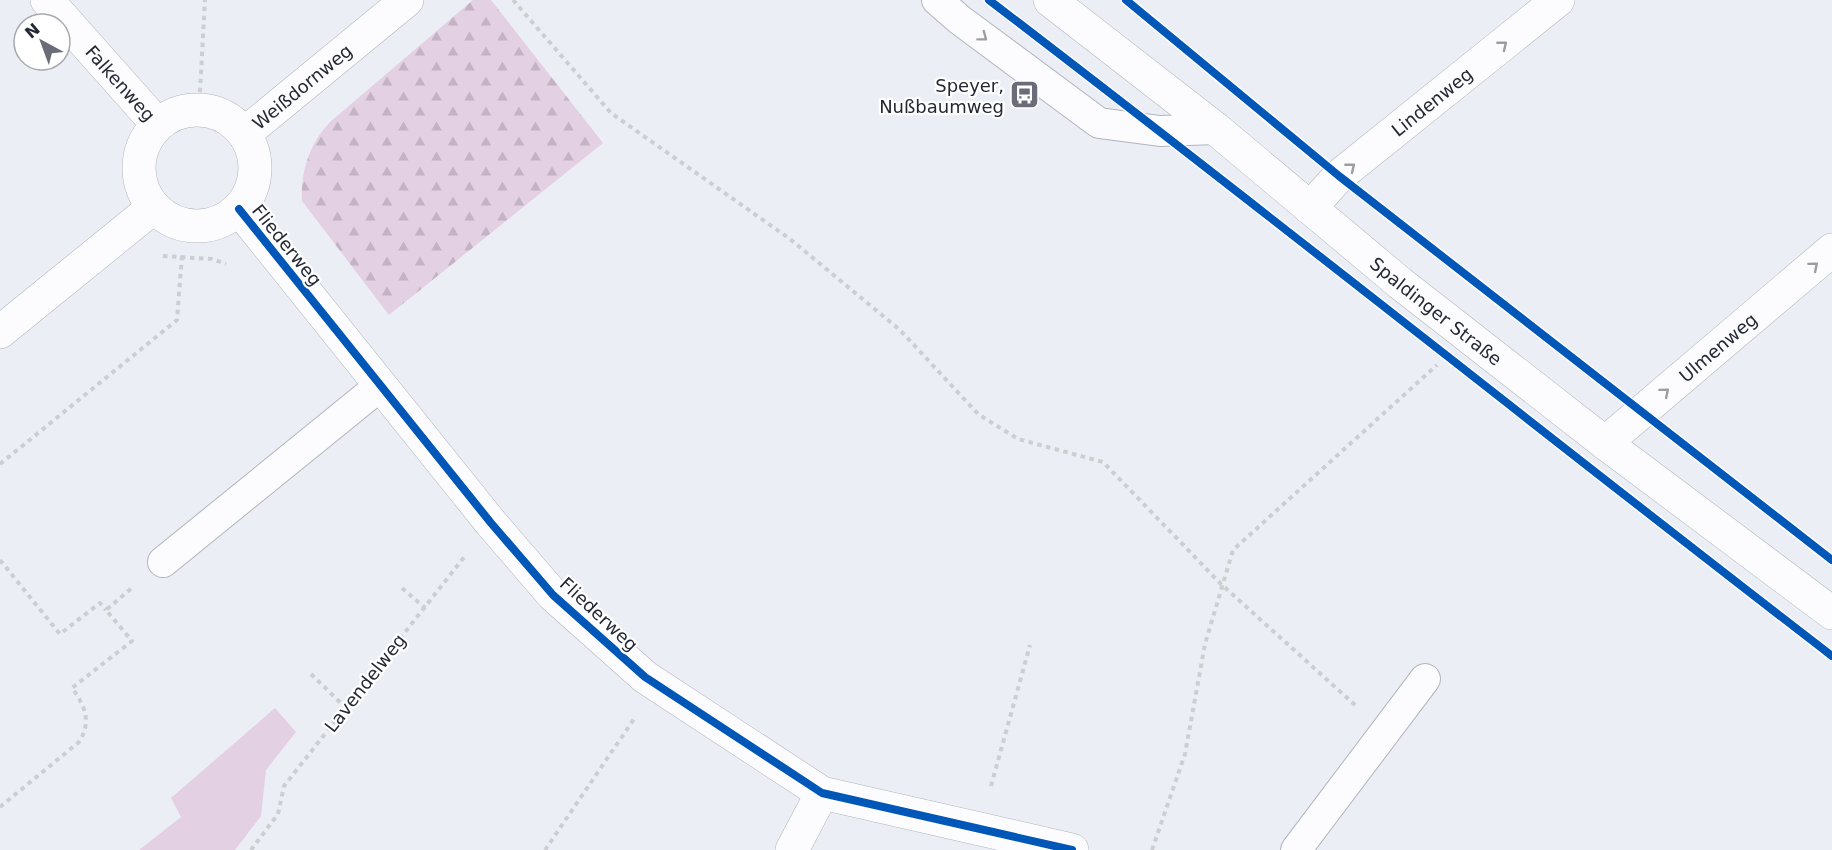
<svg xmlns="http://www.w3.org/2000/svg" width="1832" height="850" font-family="'DejaVu Sans',sans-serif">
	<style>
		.forest { fill: url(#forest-firs) }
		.green { fill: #e3d0e3 }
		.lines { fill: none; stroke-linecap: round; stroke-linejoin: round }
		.lane-casing { stroke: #b2b5be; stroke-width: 32 }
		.street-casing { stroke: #b2b5be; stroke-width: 34 }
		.secondary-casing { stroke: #b2b5be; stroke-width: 34 }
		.path { stroke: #cdced1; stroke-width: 4; stroke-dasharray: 4.5 4.5; stroke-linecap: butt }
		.lane { stroke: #fcfcfe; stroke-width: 30 }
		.street { stroke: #fcfcfe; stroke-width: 33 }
		.secondary { stroke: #fcfcfe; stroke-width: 33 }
		.cycleway-casing { stroke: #fff; stroke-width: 11 }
		.cycleway { stroke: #0057b8; stroke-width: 8 }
		.oneway { stroke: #9b9da3 }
		.labels { text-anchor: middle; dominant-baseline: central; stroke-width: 4.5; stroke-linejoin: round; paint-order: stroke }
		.street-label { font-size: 18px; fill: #242834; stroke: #fff }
		.poi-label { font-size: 18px; fill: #242834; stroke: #fff; text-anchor: end }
	</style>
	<defs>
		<pattern id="forest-firs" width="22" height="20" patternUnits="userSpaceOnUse" patternTransform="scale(1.5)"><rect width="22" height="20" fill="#e3d0e3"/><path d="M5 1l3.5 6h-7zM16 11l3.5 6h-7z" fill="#c3b3c3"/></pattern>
	</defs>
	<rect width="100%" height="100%" fill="#eceef5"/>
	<!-- forest -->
	<path class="forest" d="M473,0H491L603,143L389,315L302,201C300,172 310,143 330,122Z"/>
	<!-- green -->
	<path class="green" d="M275,708L296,732L266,770L261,816L235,850H139L181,817L171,798Z"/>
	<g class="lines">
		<defs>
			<path id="lane" d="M937,0L960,20L1099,123L1160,131L1216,129
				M163,562L381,385
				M1296,850L1425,679"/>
			<g id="street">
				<path id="s1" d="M47,0L158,125"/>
				<circle cx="197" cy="168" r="58"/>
				<path id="s2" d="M244,134L407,0"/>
				<path id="s3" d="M1310,208L1339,176L1558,0"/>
				<path d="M239,209L491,523L553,595L645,677L822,793L1072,850"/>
				<path d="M0,332L154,207"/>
				<path id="s4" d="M1605,443L1832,250"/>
				<path d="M792,850L822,793"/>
			</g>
			<g id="secondary">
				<path id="s5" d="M1050,0L1216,129L1400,283L1605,443L1832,613"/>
			</g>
		</defs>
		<!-- lane casing -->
		<use href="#lane" class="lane-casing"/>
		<!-- street casing -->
		<use href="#street" class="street-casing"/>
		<!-- secondary casing -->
		<use href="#secondary" class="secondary-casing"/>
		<!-- path -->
		<path class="path" d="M513,0L611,113L790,239L900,330L978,414L1018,439L1103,462L1221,584L1355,705
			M199,110L205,0
			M163,256L212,259L226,264
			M0,464L177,320L182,255
			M0,560L60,634L100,603L106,610
			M402,588L425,608
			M311,674L346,708
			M991,786L1030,645
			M0,807L79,742C92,722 85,706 72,688L132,641L106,610L133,587
			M251,850L278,814L284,786L465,556
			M545,850L634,719
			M1152,850L1185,754L1205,644L1233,550L1437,365"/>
		<!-- lane -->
		<use href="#lane" class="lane"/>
		<!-- street -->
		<use href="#street" class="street"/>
		<!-- secondary -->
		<use href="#secondary" class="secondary"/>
		<defs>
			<path id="cycleway" d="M989,0C1272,216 1550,439 1832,656
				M1126,0L1339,176L1832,560
				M239,209L491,523L553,595L645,677L822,793L1072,850"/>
		</defs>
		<!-- cycleway casing -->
		<use href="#cycleway" class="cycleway-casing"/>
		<!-- cycleway -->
		<use href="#cycleway" class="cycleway"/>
	</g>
	<!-- one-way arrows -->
	<defs><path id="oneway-chevron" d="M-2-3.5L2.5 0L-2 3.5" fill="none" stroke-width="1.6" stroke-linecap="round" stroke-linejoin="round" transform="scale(1.5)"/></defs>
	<g class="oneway">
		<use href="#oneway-chevron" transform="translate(983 37) rotate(37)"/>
		<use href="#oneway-chevron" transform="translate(1503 45) rotate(-39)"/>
		<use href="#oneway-chevron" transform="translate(1351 167) rotate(-39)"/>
		<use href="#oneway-chevron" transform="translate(1814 266) rotate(-40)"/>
		<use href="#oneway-chevron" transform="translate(1665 392) rotate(-40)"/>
	</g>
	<!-- icons -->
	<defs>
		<symbol id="bus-square" viewBox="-11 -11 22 22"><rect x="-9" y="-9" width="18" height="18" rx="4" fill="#6a6d78" stroke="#fff"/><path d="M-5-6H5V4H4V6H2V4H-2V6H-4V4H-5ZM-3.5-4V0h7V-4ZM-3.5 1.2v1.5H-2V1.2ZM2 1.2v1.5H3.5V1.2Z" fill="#fff"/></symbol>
	</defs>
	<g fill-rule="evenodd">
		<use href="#bus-square" x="1008" y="78" width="33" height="33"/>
	</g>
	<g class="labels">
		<!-- street labels -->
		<g class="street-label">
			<text stroke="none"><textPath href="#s1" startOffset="111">Falkenweg</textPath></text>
			<text stroke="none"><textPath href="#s2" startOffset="75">Weißdornweg</textPath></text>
			<text stroke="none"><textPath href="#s3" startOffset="162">Lindenweg</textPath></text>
			<text transform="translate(287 245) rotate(51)">Fliederweg</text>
			<text stroke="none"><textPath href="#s5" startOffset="496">Spaldinger Straße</textPath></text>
			<text stroke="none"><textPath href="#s4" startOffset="148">Ulmenweg</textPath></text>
			<text transform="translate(599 614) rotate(43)">Fliederweg</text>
			<text transform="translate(365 683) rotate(-52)">Lavendelweg</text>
		</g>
		<!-- poi labels -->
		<g class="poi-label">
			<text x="1004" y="85">Speyer,<tspan x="1004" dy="21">Nußbaumweg</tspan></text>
		</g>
	</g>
	<!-- north arrow -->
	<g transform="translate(42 42) rotate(319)"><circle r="28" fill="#ffffff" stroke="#a7a9ae" stroke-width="1.5"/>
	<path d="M0-4.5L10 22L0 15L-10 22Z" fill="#6a6d78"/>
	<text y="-9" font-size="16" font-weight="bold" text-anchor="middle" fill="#242834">N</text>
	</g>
</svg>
